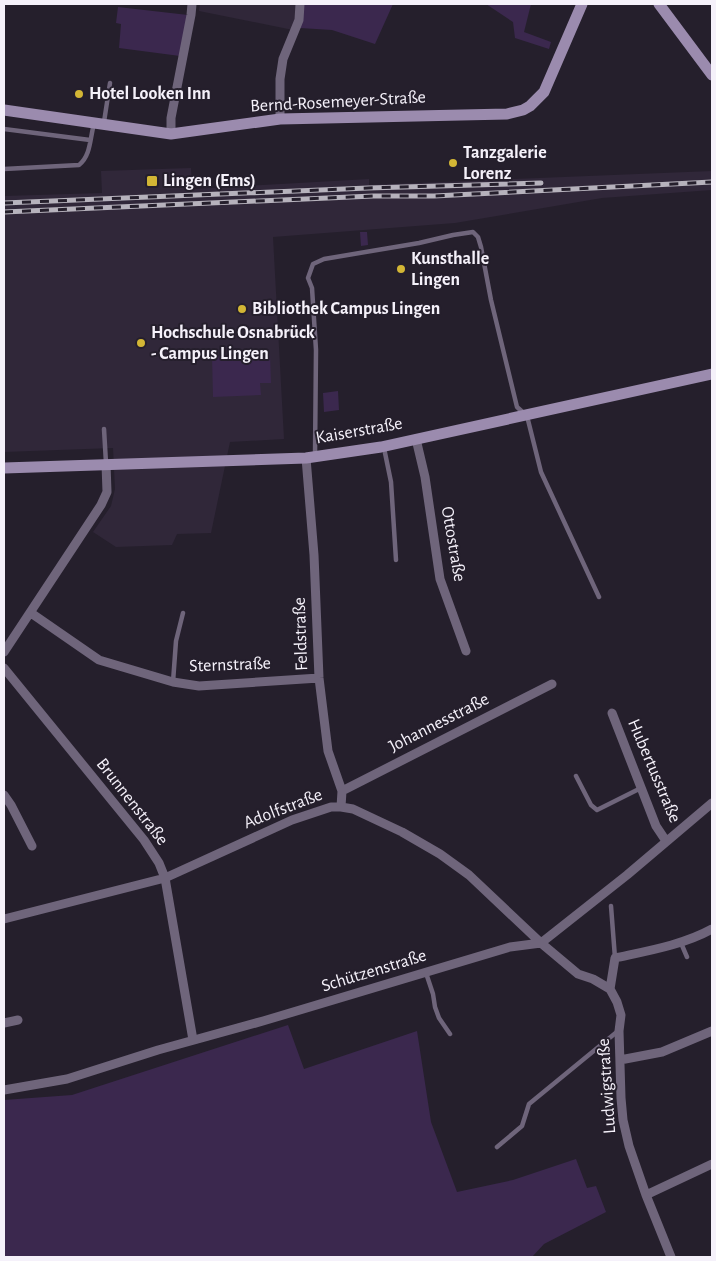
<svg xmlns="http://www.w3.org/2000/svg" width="716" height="1261" font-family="'Alegreya Sans',sans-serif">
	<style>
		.built { fill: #302739 }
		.green { fill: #3b284e }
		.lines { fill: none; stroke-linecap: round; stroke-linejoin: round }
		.lane { stroke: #6f657b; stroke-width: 4.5 }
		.street { stroke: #6f657b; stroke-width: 9 }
		.secondary { stroke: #9b8bae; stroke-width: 11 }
		.rail-casing { stroke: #b6b2bc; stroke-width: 5 }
		.rail { stroke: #251f2c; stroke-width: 3; stroke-dasharray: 9; stroke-linecap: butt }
		.poi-dot { fill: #d3b635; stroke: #251f2c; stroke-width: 2 }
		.labels { text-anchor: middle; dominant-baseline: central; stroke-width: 4; stroke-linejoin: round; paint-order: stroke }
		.poi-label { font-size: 18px; font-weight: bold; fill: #f5f1fa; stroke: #251f2c; text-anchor: start }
		.street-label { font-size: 18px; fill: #f5f1fa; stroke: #251f2c }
	</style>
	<rect width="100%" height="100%" fill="#251f2c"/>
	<!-- built -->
	<path class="built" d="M200,4H298L293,30L199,11Z
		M191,168L192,189L369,179V185L712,171V190L602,198L455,223L273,237L284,439L230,442L211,533L177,534L172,545L116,547L93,532L111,506L115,489L113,448L4,452V196L102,193L101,171Z"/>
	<!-- green -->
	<path class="green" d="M304,4H393L375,44L332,30L300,28Z
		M486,4H531L524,32L551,42L549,49L515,38L513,22Z
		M118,7L188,15L180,56L119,48L121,24L116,23Z
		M360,232H367L368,245L361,246Z
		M270,354L271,383H260L261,395L213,397L212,356Z
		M338,391L339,410L324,412L323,393Z
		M288,1025L304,1069L417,1031L431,1122L457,1192L513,1180L576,1159L587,1188L596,1186L606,1212L544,1244L532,1257H4V1100L72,1095Z"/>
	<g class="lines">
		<!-- lane -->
		<path class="lane" d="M104,122L110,83
			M4,129L90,140
			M4,169L79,165C91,156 90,137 94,124
			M104,429L106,463
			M384,448L391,482L396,560
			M315,455L316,350L312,288L308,278L313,264L324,259L419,243L453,235L473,232L478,237L481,247L491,300L517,407L527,416L541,472L599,597
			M173,682L176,641L183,613
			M576,776L591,805L597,810L641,788
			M611,906L615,958
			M681,943L687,957
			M426,973L433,994L435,1007L439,1018L450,1034
			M497,1147L522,1126L529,1104L618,1031"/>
		<!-- street -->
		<path class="street" d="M280,119V79L283,59L299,20L300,4
			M171,134V118L191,15L192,4
			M416,439L425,477L440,579L466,651
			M306,458L314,555L319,678L328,751L342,791L341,807
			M31,613L99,660L173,682L199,686L319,678
			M4,652L101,505L107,492L106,464
			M4,668L144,840L159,863L165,878L193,1040
			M612,713L656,826L666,841
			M342,791L552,684
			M4,795L11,805L32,846
			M4,919L165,878L292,820L331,807H341L353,809L402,832L440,854L469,875L541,943L578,974L593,979L610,989L617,1002L621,1015L619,1031L621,1098L623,1120L629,1146L646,1195L671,1257
			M610,989L615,958C647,951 683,945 712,929
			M4,1023L18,1020
			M620,1060L662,1052L712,1031
			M4,1090L67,1079L158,1050L263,1021L510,947L541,943L627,875L712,803
			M646,1195L712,1164"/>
		<!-- secondary -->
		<path class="secondary" d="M659,4L712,75
			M4,110L171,134L280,119L507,114L523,110L530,106L544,92L582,4
			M4,468L306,458L381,447L712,374"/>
		<defs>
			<path id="rail" d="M4,203L368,188L541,183
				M4,212L373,196H434L712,182"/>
		</defs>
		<!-- rail casing -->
		<use href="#rail" class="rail-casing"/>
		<!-- rail -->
		<use href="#rail" class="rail"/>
	</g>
	<!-- markers -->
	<g class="poi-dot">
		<circle cx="79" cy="94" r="5"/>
		<circle cx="453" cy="163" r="5"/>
		<rect x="146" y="175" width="12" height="12" rx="2.5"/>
		<circle cx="401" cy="269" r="5"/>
		<circle cx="242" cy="309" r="5"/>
		<circle cx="141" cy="343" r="5"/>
	</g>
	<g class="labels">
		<!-- poi labels -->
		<g class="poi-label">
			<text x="89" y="94">Hotel Looken Inn</text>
			<text x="463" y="153">Tanzgalerie<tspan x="463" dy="21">Lorenz</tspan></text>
			<text x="163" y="181">Lingen (Ems)</text>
			<text x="411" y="259">Kunsthalle<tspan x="411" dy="21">Lingen</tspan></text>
			<text x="252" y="309">Bibliothek Campus Lingen</text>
			<text x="151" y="333">Hochschule Osnabrück<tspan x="151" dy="21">- Campus Lingen</tspan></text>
		</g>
		<!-- street labels -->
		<g class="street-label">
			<text transform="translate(338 102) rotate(-3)">Bernd-Rosemeyer-Straße</text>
			<text transform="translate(359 431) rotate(-10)">Kaiserstraße</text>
			<text transform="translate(453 544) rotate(80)">Ottostraße</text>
			<text transform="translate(301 634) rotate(-92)">Feldstraße</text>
			<text transform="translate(230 665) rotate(-2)">Sternstraße</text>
			<text transform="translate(439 723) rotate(-27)">Johannesstraße</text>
			<text transform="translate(654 771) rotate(67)">Hubertusstraße</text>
			<text transform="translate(132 802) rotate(52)">Brunnenstraße</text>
			<text transform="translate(283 809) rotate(-21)">Adolfstraße</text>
			<text transform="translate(374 971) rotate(-17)">Schützenstraße</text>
			<text transform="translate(607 1086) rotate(-94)">Ludwigstraße</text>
		</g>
	</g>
	<!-- border -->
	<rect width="716" height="1261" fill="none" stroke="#f5f1fa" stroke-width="10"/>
</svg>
